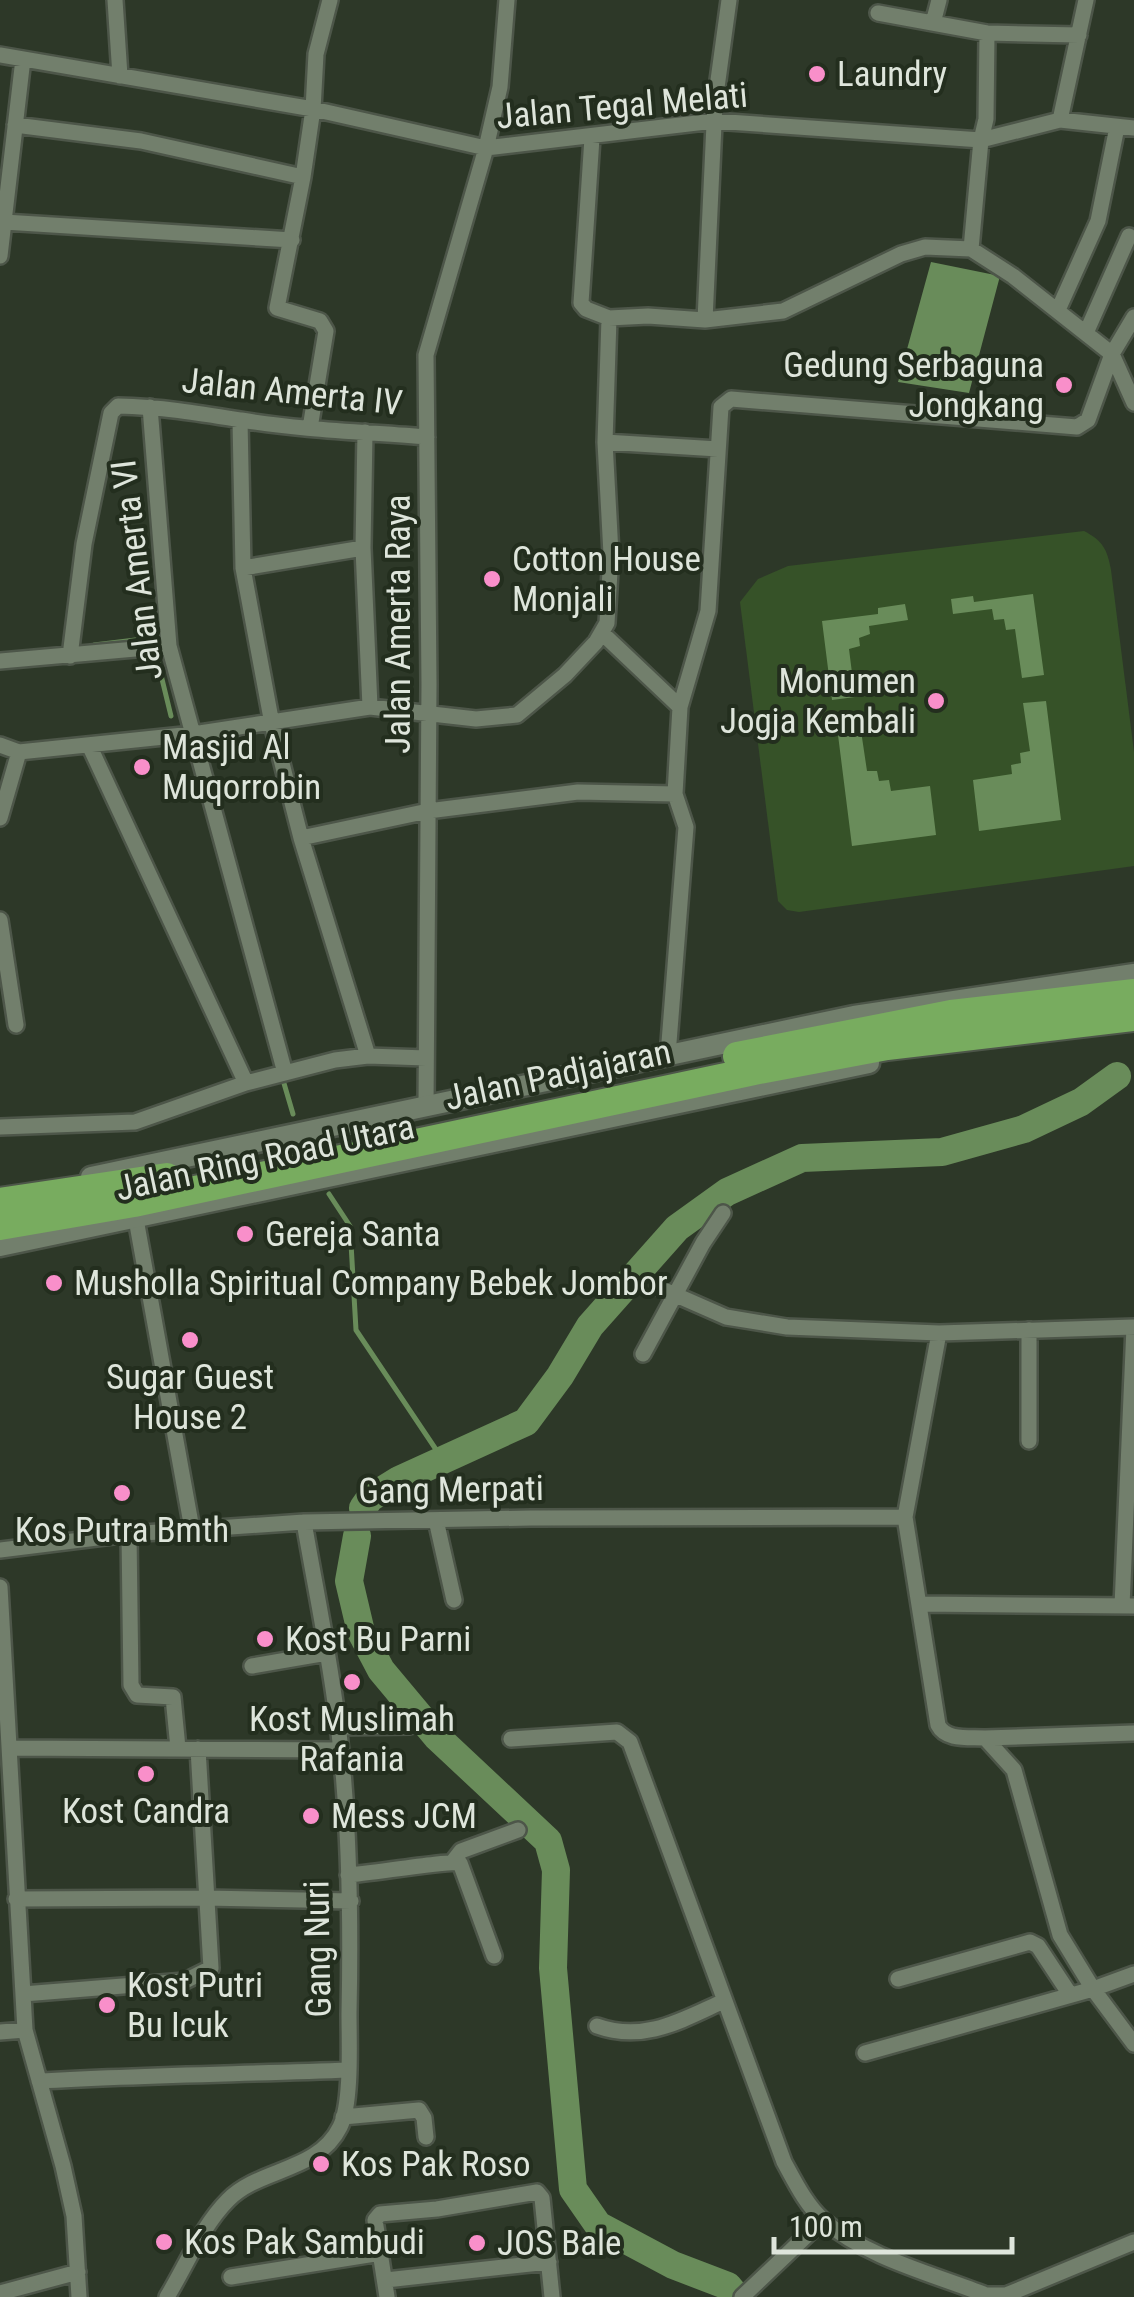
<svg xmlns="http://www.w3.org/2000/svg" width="1134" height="2297" font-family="'Roboto Condensed',sans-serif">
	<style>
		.green { fill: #365228 }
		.water { fill: #698c5a }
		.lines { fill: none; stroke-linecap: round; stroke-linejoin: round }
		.stream { stroke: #698c5a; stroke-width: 5 }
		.river { stroke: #698c5a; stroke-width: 28 }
		.minor-casing { stroke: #4d5649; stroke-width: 20 }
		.tertiary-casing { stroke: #4d5649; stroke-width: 25 }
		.trunk-casing { stroke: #4d5649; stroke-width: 32 }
		.minor { stroke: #727f6c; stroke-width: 15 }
		.tertiary { stroke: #727f6c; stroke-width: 20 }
		.trunk { stroke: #78ac5f; stroke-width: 28 }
		.poi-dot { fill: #f98fca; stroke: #232e1e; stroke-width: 4 }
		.labels { text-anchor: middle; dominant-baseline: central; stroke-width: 8; stroke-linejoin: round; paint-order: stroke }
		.poi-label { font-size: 35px; fill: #dee5db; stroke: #232e1e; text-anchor: start }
		.street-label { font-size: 35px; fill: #dee5db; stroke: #232e1e }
	</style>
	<rect width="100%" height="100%" fill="#2d3828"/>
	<!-- green -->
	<path class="green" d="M1084,531C1103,541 1107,549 1111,570L1134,752V866L799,912L787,910L778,901L740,602L758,579L788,566Z"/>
	<!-- water -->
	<path class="water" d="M931,262L1000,276L969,393L898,382Z
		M1033,594L1044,675L1022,678L1015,629L1006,630L1004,619L994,620L992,609L953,614L951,599L973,596L974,602Z
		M905,604L908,620L869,626L870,634L859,638L860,646L849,649L855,697L832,700L822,621L878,614V608Z
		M1046,701L1061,820L979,831L973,780L1012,774L1011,765L1021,763L1020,753L1030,751L1023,703Z
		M860,724L867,771H877L879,781L889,780L891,791L930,786L936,835L852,846L837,727Z"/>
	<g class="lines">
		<!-- stream -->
		<path class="stream" d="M94,645L152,638L171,716
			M283,1080L293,1114
			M329,1194L350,1226L356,1330L443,1460"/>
		<!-- river -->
		<path class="river" d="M363,1508L370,1498L399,1480L526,1422L560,1376L590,1326L677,1228L727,1192L802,1158L942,1152L1024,1129L1081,1102L1117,1076
			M357,1536L349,1581L361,1632L381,1670L437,1737L548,1841L556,1870L553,1968L573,2189L598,2225L673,2265L728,2286L737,2297"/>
		<defs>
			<path id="minor" d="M115,0L120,76
				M878,13L987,33L1079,35
				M933,23L939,0
				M0,55L313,109L486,148L714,121L981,140L1060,120L1134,128
				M1060,120L1086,0
				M15,125L141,141L303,177
				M592,138L581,303L586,309L609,318L648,316L705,320L783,311L901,254L925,247L971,249L1013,276L1112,354L1134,403
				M4,222L292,240
				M971,249L981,140L986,119L987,33
				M0,256L23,59
				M1058,310L1098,221L1117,127
				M705,320L715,102L729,0
				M1086,333L1129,236
				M150,407L169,646L285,1073
				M240,420L243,568L272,724L301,838L368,1056
				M310,428L326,331L320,321L277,308L303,177L313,109L316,54L330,0
				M365,432L363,548L370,707
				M605,442L609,318
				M243,568L363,548
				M602,633L680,707L675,794
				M70,656L84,544L111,413L118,406C162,407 198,413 241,420C302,430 366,432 427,437
				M0,661L169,646
				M680,707L708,611L721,407L731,399L1077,427L1088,420L1112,354L1134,317
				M0,745L19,752L0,818
				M90,747L246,1083
				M19,752L193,734L370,707L476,719L517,715L565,675L596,642L607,623L611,554L605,442L718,449
				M301,838L428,811L578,792L675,794L686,827L668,1055
				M0,920L16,1025
				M426,1108L429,684L426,355L486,148L500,87L507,0
				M0,1127L135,1122L246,1083L335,1060L368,1056L426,1058
				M134,1208L192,1529
				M653,1285L726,1317L787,1327L939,1333L1134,1327
				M939,1333L905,1517L938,1725C946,1741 969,1737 985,1738L1014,1770L1060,1935L1093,1989L1134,2044
				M643,1354L703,1243L723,1213
				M1029,1441V1330
				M436,1520L454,1600
				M129,1534L131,1685L137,1695L173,1697L178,1748
				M0,1550L129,1534L304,1522L531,1518L905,1517
				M0,1587L25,2030L63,2166L74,2216L79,2297
				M921,1604L1134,1606
				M1122,1606L1134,1327
				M252,1666L327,1653
				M339,1727L410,1726
				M985,1738L1134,1733
				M511,1739L617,1732L630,1742L784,2162C795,2182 806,2205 823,2220C867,2258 933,2274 986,2295H1006L1134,2242
				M10,1748L341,1750
				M454,1860L461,1851L518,1830
				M348,1875C368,1874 451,1860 460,1863L494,1956
				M16,1899L205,1898L351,1901
				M898,1979L1030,1942L1038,1946L1069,1993
				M23,1994L185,1981L211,1968L198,1749
				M597,2026C644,2043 682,2020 724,2001
				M0,2032L25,2030
				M865,2053L1093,1989L1134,1974
				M39,2081C143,2075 246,2074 349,2070
				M343,2117L419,2110L424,2118L426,2137
				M231,2277L381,2253
				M386,2280L549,2262
				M0,2293L78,2272
				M167,2297C186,2266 202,2226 228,2200C259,2168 318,2172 340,2127C352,2104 349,2041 349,2014C351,1920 350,1826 339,1733C331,1662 316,1592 304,1522
				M387,2297L375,2220L380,2214L437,2209L537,2192L542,2198L552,2297
				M742,2297L823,2220"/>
			<path id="tertiary" d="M91,1177L854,1016L1134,974
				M0,1246L869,1063"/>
			<path id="trunk" d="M737,1056L951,1014L1134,993
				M0,1202L167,1177
				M0,1226L134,1203L754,1071L887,1046L1134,1017"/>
		</defs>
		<!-- minor casing -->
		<use href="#minor" class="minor-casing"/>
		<!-- tertiary casing -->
		<use href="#tertiary" class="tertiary-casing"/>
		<!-- trunk casing -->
		<use href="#trunk" class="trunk-casing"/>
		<!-- minor -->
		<use href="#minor" class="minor"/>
		<!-- tertiary -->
		<use href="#tertiary" class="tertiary"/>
		<!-- trunk -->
		<use href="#trunk" class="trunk"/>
	</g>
	<!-- markers -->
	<g class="poi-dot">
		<circle cx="817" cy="74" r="10"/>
		<circle cx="1064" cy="385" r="10"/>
		<circle cx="492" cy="579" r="10"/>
		<circle cx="936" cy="701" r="10"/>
		<circle cx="142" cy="767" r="10"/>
		<circle cx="245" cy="1234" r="10"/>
		<circle cx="54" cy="1283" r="10"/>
		<circle cx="190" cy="1340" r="10"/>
		<circle cx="122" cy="1493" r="10"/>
		<circle cx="265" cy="1639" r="10"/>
		<circle cx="352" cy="1682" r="10"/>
		<circle cx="146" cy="1774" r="10"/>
		<circle cx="311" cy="1816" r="10"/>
		<circle cx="107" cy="2005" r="10"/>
		<circle cx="321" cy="2164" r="10"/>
		<circle cx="164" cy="2242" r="10"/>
		<circle cx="477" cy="2243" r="10"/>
	</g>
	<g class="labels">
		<!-- poi labels -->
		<g class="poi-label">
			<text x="837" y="74">Laundry</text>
			<text x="1044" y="365" text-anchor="end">Gedung Serbaguna<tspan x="1044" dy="40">Jongkang</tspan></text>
			<text x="512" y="559">Cotton House<tspan x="512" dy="40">Monjali</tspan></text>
			<text x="916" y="681" text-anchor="end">Monumen<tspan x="916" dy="40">Jogja Kembali</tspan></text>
			<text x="162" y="747">Masjid Al<tspan x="162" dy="40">Muqorrobin</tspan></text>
			<text x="265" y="1234">Gereja Santa</text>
			<text x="74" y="1283">Musholla Spiritual Company Bebek Jombor</text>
			<text x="190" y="1377" text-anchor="middle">Sugar Guest<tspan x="190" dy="40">House 2</tspan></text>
			<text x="122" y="1530" text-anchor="middle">Kos Putra Bmth</text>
			<text x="285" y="1639">Kost Bu Parni</text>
			<text x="352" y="1719" text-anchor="middle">Kost Muslimah<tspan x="352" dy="40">Rafania</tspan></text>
			<text x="146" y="1811" text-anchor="middle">Kost Candra</text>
			<text x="331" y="1816">Mess JCM</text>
			<text x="127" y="1985">Kost Putri<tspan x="127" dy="40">Bu Icuk</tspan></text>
			<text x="341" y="2164">Kos Pak Roso</text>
			<text x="184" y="2242">Kos Pak Sambudi</text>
			<text x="497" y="2243">JOS Bale</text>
		</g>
		<!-- street labels -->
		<g class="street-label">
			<text transform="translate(622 106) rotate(-5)">Jalan Tegal Melati</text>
			<text transform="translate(292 392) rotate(6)">Jalan Amerta IV</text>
			<text transform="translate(137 570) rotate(-97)">Jalan Amerta VI</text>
			<text transform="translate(398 624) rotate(-90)">Jalan Amerta Raya</text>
			<text transform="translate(558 1075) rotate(-12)">Jalan Padjajaran</text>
			<text transform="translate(265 1158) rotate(-12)">Jalan Ring Road Utara</text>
			<text transform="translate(451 1490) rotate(-1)">Gang Merpati</text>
			<text transform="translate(318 1949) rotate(-91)">Gang Nuri</text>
		</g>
	</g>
	<!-- scale -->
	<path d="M774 2237v15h238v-15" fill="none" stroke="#dee5db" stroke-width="5"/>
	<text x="789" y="2237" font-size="30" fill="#dee5db" stroke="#232e1e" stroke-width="8" paint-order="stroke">100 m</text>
</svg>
